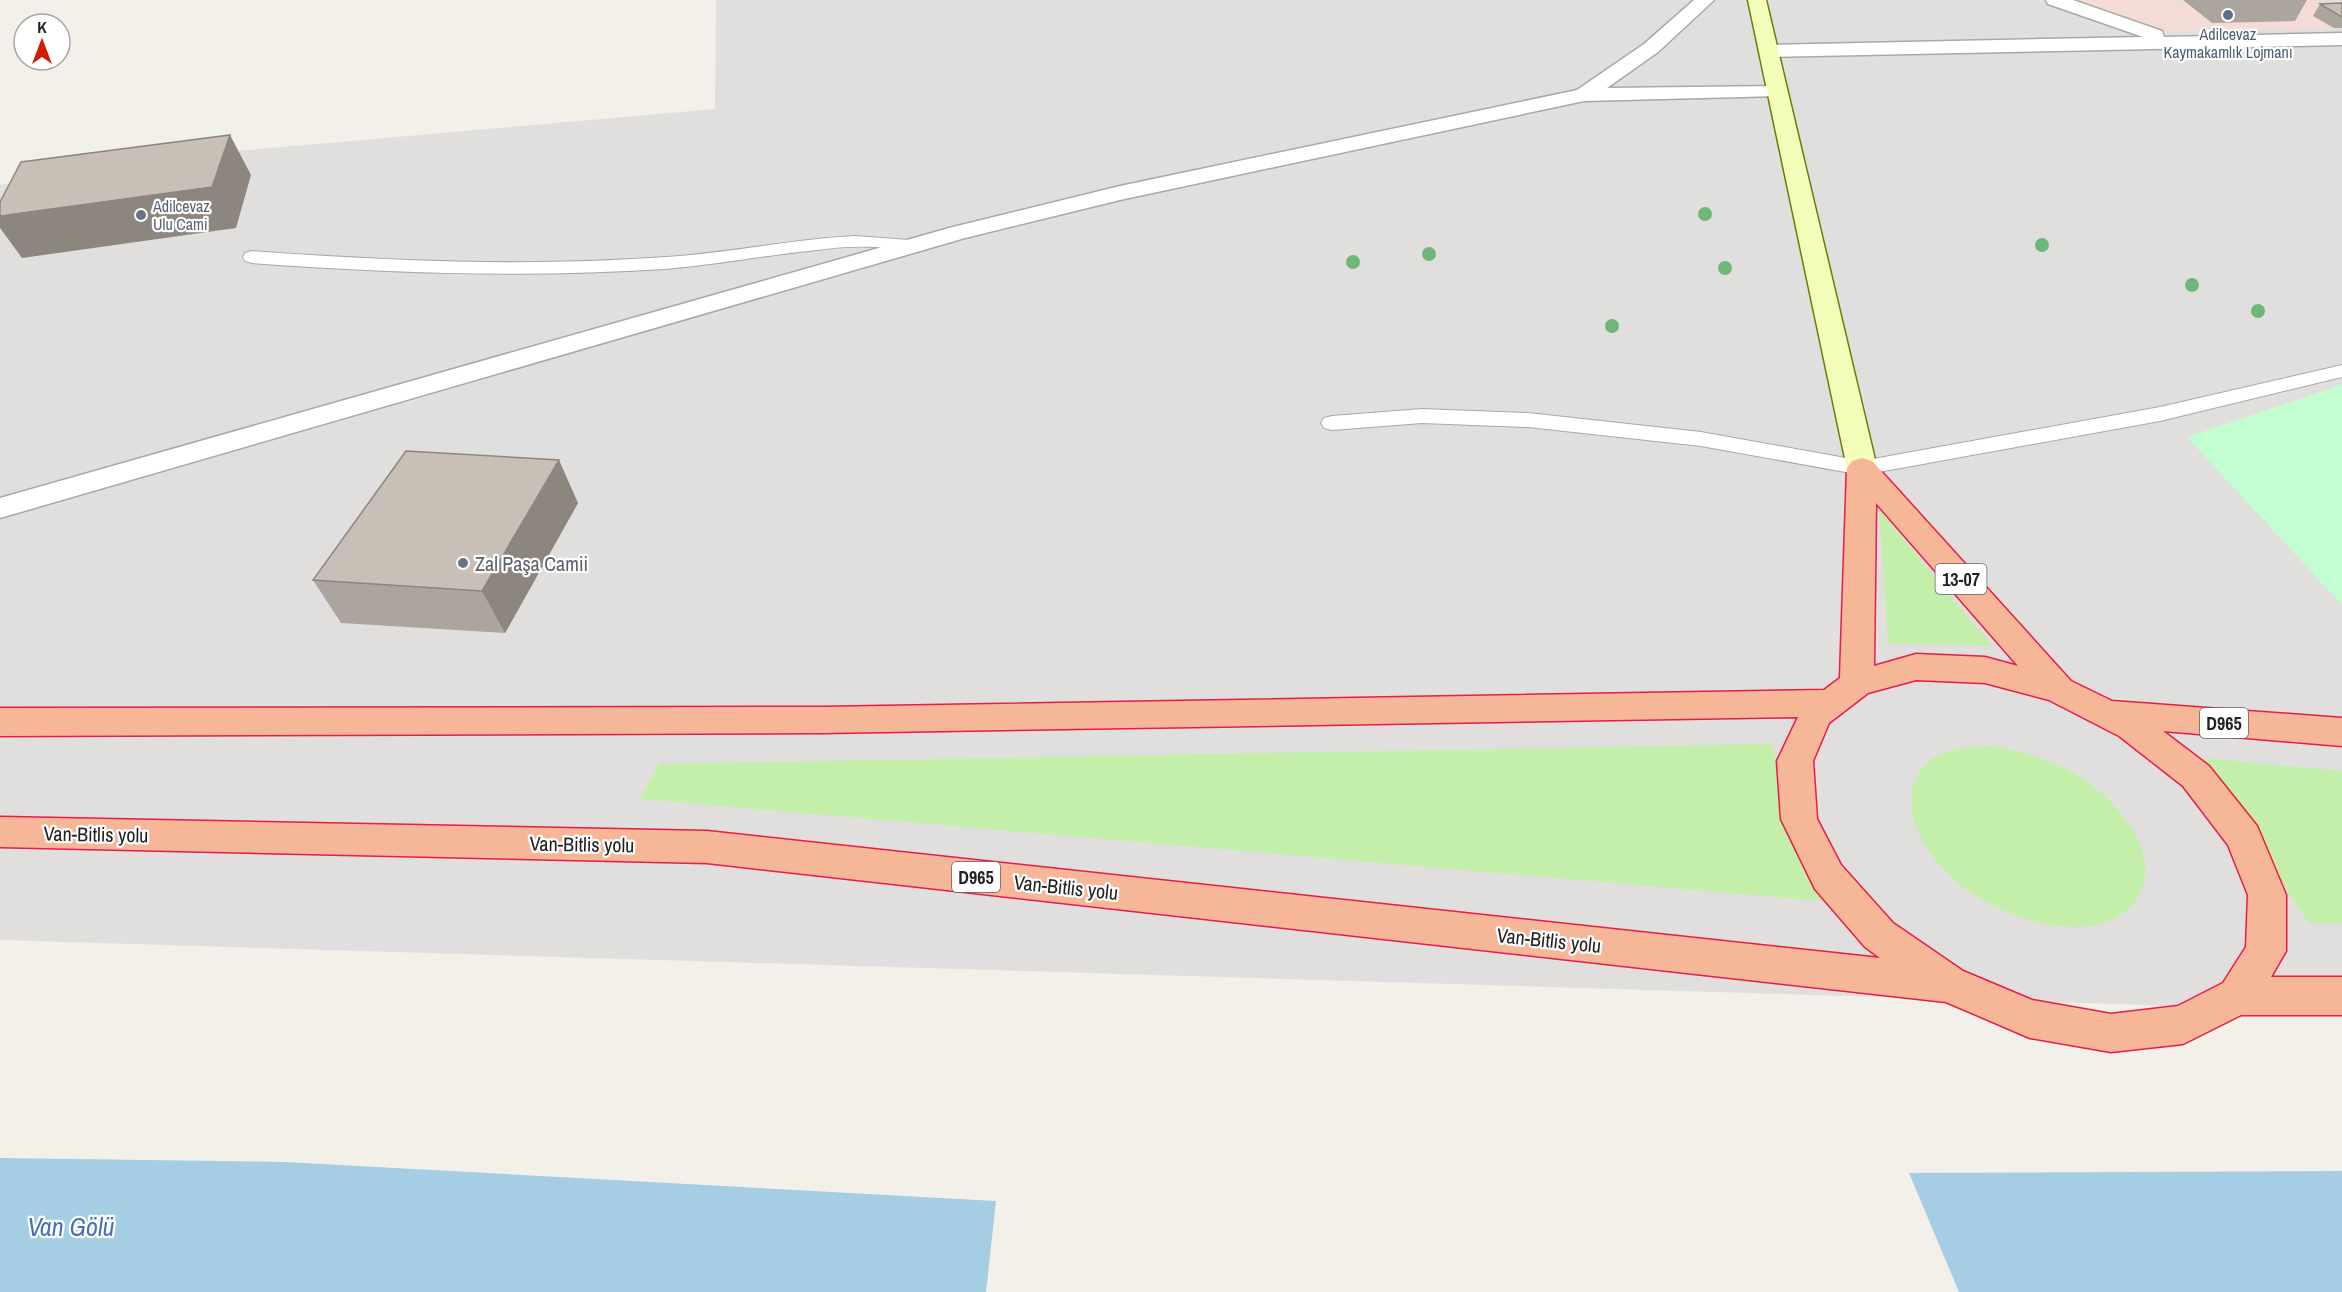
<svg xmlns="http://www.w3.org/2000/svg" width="2342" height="1292" font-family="'Archivo Narrow',sans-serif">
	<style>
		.residential { fill: #e0dfde }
		.commercial { fill: #f4dbd6 }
		.grass { fill: #c4efab }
		.park { fill: #c3fed0 }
		.water { fill: #a5cde3 }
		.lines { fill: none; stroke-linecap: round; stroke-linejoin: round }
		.service-casing { stroke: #a8a8a8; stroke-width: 2 }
		.minor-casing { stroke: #a8a8a8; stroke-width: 3 }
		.secondary-casing { stroke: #628100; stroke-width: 3 }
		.trunk-casing { stroke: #e91c48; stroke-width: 3 }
		.service { fill: #fff; fill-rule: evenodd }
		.minor { fill: #fff; fill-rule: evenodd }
		.secondary { fill: #f2feba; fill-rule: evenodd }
		.trunk { fill: #f6b698; fill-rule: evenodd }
		.tree { fill: #6fb679 }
		.wall { fill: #aca59d }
		.shaded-wall { fill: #8c867f }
		.building { fill: #c8c0b6; stroke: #8c867f; stroke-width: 1.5 }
		.service-dot { fill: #5c6f8a; stroke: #fff; stroke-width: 2 }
		.worship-dot { fill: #6b7280; stroke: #fff; stroke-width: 2 }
		.labels { text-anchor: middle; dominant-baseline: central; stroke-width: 4.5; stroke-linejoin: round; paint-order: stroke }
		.far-service-label { font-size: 16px; fill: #4e5e75; stroke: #fff }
		.far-worship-label { font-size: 16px; fill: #5b616d; stroke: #fff; text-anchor: start }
		.shield { fill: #fff; stroke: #646464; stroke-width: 1.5 }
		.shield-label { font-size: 18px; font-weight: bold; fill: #212121 }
		.worship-label { font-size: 20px; fill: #5b616d; stroke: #fff; text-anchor: start }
		.street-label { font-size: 20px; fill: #212121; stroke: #fff }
		.near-water-label { font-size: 26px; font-style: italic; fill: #4570ba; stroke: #fff }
	</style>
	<rect width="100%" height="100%" fill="#f2f0e8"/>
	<!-- residential -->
	<path class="residential" d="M716,0H2342V1011L0,940V185L227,152L715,109Z"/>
	<!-- commercial -->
	<path class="commercial" d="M2073,0H2316L2342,16V28L2163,32Z"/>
	<!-- grass -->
	<path class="grass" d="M1879,509L1992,646L1888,643Z
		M1771,744L1822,901L639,799L659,764Z
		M1993,746C2032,753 2070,765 2100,792C2117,807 2132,825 2141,846C2157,890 2127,924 2083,927C2042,929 2002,913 1968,891C1930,865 1883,797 1932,759C1948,747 1973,747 1993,746Z
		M2203,758L2342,771V923H2308Z"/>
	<!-- park -->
	<path class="park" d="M2342,385V605L2187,437Z"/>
	<!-- water -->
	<path class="water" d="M0,1158L285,1162L996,1201L986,1292H0Z
		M2342,1171V1292H1959L1909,1173Z"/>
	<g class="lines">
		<defs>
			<path id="service" d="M855,236L910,240L917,242L919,246L917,250C904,253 889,248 876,247C857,246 837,247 817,250C766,255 716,265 664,269C527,278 390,273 252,263L245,261L243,257L245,253L252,251C390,261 527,267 666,257C729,253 792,239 855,236Z
				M2342,365V377L2160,421L1862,475L1701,446L1528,427L1422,423L1332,430L1324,428L1321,423L1324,418L1332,416L1422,409L1528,413L1701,432L1862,461L2160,407Z"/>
			<path id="minor" d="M1694,0H1714L1658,52L1607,88L1776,86L1783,88L1786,92L1783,96L1584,101L1120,200L965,238L0,518V498L949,228L1120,186L1577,90L1644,44Z
				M2046,0H2073L2162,31L2164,37L2342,33V45L1769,57L1762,55L1759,51L1762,47L1769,45L2143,37L2048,4Z"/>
			<path id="secondary" d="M1748,0H1766L1877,468L1872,475L1862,478L1852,475L1847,468Z"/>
			<path id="trunk" d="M1862,458L1872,461L2071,681L2112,701L2342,718V746L2163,731L2209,766L2257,826L2286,895V951L2271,977H2342V1015H2241L2183,1044L2111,1052L2030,1038L1946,1002L707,863L0,847V817L707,831L1880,958L1865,947L1815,889L1781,819L1777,761L1798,717L824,733L0,736V708L824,707L1824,690L1840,678L1847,468L1852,461ZM1876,503L2018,666L1985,657L1916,654L1874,666ZM1916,680L1985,683L2049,700L2119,736L2183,786L2228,845L2248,895L2246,947L2223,983L2178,1006L2111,1014L2032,1000L1963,971L1893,923L1841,865L1817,819L1813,761L1829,723L1868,693Z"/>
		</defs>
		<!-- service casing -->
		<use href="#service" class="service-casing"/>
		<!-- minor casing -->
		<use href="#minor" class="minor-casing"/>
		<!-- secondary casing -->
		<use href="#secondary" class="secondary-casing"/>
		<!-- trunk casing -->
		<use href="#trunk" class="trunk-casing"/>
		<!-- service -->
		<use href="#service" class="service"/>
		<!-- minor -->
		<use href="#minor" class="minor"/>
		<!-- secondary -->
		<use href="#secondary" class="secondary"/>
		<!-- trunk -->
		<use href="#trunk" class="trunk"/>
	</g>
	<!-- trees -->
	<g class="tree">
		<circle cx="1705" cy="214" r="7"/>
		<circle cx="2042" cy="245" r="7"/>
		<circle cx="1429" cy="254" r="7"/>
		<circle cx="1353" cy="262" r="7"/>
		<circle cx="1725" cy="268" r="7"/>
		<circle cx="2192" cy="285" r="7"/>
		<circle cx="2258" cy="311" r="7"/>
		<circle cx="1612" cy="326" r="7"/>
	</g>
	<!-- wall -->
	<path class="wall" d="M2183,0H2307L2295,21L2212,23Z
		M2342,3V28H2334L2313,16L2320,4Z
		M578,503L505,633L341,623L313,580Z"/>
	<!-- shaded-wall -->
	<path class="shaded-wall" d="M230,135L251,175L236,228L22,258L0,228V216Z
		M559,460L578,503L505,633L482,591Z"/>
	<!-- building -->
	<path class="building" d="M2342,3V17L2320,4Z
		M230,135L212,187L0,216V202L21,162Z
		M406,451L559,460L482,591L313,580Z"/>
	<!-- markers -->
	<circle class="service-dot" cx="2228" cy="15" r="6"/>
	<g class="worship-dot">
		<circle cx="141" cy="215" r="6"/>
		<circle cx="463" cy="563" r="6"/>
	</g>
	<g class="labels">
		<!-- far-service labels -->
		<g class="far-service-label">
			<text x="2228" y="34">Adilcevaz<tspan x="2228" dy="18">Kaymakamlık Lojmanı</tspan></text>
		</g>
		<!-- far-worship labels -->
		<g class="far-worship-label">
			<text x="153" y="206">Adilcevaz<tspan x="153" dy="18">Ulu Cami</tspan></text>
		</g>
		<!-- shield labels -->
		<g class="shield">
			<rect x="1935.5" y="564" width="51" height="30" rx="4.5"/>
			<rect x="2200" y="708" width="48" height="30" rx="4.5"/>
			<rect x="952" y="862" width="48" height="30" rx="4.5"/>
		</g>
		<g class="shield-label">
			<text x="1961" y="579">13-07</text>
			<text x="2224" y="723">D965</text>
			<text x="976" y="877">D965</text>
		</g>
		<!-- worship labels -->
		<g class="worship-label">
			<text x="475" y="563">Zal Paşa Camii</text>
		</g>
		<!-- street labels -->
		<g class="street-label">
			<text transform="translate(96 834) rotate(1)">Van-Bitlis yolu</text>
			<text transform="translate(582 844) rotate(1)">Van-Bitlis yolu</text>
			<text transform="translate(1066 887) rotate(6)">Van-Bitlis yolu</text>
			<text transform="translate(1549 940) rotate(6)">Van-Bitlis yolu</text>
		</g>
		<!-- near-water labels -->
		<g class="near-water-label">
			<text x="71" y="1226">Van Gölü</text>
		</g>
	</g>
	<!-- north arrow -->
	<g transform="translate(42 42)"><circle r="28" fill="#ffffff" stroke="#a6a6a6" stroke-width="1.5"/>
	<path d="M0-4.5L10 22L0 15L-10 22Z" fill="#d31b00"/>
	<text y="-9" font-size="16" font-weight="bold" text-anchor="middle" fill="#212121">K</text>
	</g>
</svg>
